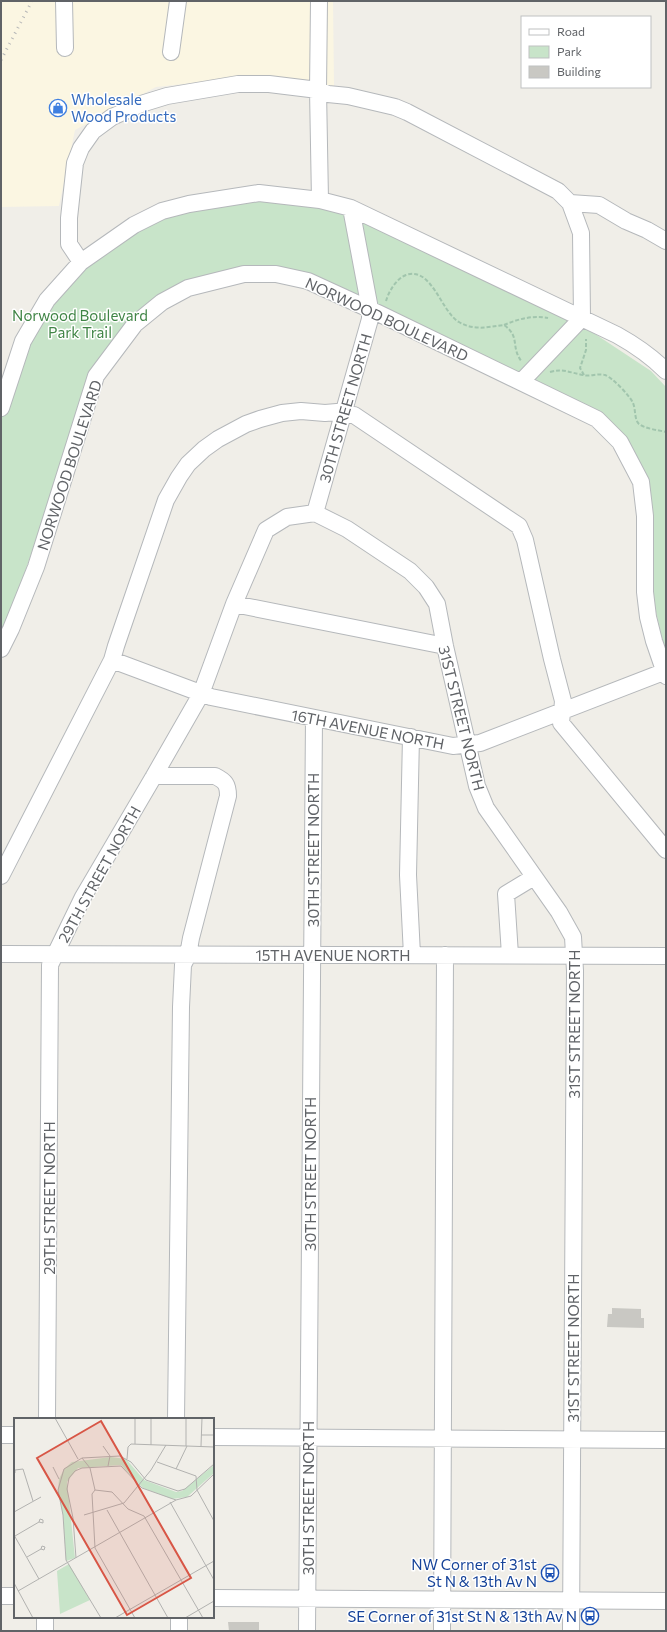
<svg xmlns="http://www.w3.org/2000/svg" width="667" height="1632" font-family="Commissioner,sans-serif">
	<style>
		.commercial { fill: #fbf6e2 }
		.green { fill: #c8e4c9 }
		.building { fill: #c9c8c3 }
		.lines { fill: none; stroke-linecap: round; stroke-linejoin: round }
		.minor-casing { stroke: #b5b8bb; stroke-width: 18 }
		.path { stroke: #a1c5ad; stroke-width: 2; stroke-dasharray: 4 2; stroke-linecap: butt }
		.minor { stroke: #fff; stroke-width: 16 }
		.rail { stroke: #b6b7b7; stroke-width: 3; stroke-dasharray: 1 5; stroke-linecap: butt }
		.labels { text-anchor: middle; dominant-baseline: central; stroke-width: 3; stroke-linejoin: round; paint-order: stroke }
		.shop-label { font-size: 15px; fill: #366cbe; stroke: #fff; text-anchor: start }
		.park-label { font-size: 15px; fill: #408546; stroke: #fff }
		.street-label { font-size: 15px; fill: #606367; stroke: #fff }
		.transit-label { font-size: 15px; fill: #164399; stroke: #fff; text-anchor: end }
		.inset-road { fill: none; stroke: #b2b2b0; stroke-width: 1 }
		.view { fill: #d85646; fill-opacity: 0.15; stroke: #d85646; stroke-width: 2 }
		.inset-edge { fill: none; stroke: #606367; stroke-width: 2 }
	</style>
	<rect width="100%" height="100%" fill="#f0eee8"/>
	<!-- commercial -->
	<path class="commercial" d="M1,1H333L334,86L265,75L156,87L75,130L59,206L1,207Z"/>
	<!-- green -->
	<path class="green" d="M259,193L334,211L362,222L583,326L651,371L666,387V655L650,586L651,507L621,435L309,275L185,283L90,382L5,630L1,639V408L23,341L81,262L162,211Z"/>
	<!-- building -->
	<path class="building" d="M612,1308L641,1309V1318H644V1328L607,1327L608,1314H612Z
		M228,1622H259V1631H229Z"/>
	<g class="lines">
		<defs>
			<path id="minor" d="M64,1L65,48
				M319,1L318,90L320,200
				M171,52L178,1
				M81,262L69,244V218L75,163L81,148L93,131L112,117L141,104L167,96L238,84H269L318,90L328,94L348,96L395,107L407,112L558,191L570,203L599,205L626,221L647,230L666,241
				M521,382L582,318L581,233L570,203
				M1,408L23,341L47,300L81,262L134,225L162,211L189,204L259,193L320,200L351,208L617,335C635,345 651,356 666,371
				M315,513L347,529L410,571L426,587L437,604L445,646L477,786L486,808L559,912L573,937L575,971L571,1631
				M315,513L370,319V309L351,208
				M234,604L445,646
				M1,649L11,629L36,567L96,376L135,324L162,302L188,288L244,274H276L308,281L380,314L597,419L620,442L641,482L645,516V592L648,617L654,641L666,676
				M112,660L211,697L453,746L480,743L666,671
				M411,737L408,875L412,955
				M154,776H215C225,781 228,784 228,796L191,938L188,955L183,965L181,1007L176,1419
				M1,876L112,660L116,646L166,500L179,477L188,464L204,449L218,439L246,424L260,419L282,413L301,411L325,413L337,412L342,415H354L519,526L525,540L552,659L563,701L561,723L666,850
				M1,954L666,956
				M510,955L506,894L534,877
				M47,1419L50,965L83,897L154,776L201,694L234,604L266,530L287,517L315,513
				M1,1435H15
				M213,1437L666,1440
				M1,1596H15
				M213,1598L666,1601
				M45,1631V1617
				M179,1631V1617
				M307,1631L314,718
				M442,1631L445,955"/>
		</defs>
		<!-- minor casing -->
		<use href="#minor" class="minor-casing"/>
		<!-- path -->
		<path class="path" d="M386,301C389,291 396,279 406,275C432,266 441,312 459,322C474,331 487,327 504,325C521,337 510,347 522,362
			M504,325C518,319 533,315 548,318
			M550,372C563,368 571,373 583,375C590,377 598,373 605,375C613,378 630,396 633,403C636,410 634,419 639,424C646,429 658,430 666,432
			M584,375L580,368L586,350V339"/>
		<!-- minor -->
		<use href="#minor" class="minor"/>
		<!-- rail -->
		<path class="rail" d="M1,60L32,1"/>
	</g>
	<!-- icons -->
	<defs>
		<symbol id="shop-ring" viewBox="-11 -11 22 22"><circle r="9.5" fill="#fff" stroke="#3f7fe0" stroke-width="1.5"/><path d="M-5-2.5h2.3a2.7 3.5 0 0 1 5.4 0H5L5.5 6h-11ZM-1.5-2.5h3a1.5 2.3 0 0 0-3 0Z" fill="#3f7fe0"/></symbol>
		<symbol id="bus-ring" viewBox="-11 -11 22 22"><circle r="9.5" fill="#fff" stroke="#1a4fb4" stroke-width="1.5"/><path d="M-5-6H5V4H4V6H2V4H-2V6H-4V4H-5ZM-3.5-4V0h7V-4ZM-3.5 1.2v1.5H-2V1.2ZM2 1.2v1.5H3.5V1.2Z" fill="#1a4fb4"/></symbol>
	</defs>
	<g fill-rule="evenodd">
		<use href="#shop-ring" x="48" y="98" width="20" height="20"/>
		<use href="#bus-ring" x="540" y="1563" width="20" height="20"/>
		<use href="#bus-ring" x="580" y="1606" width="20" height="20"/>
	</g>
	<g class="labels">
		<!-- shop labels -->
		<g class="shop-label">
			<text x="71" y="99">Wholesale<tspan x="71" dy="17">Wood Products</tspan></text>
		</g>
		<!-- park labels -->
		<g class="park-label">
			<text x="80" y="315">Norwood Boulevard<tspan x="80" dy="17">Park Trail</tspan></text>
		</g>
		<!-- street labels -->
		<g class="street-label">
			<text transform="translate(387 319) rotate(25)">NORWOOD BOULEVARD</text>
			<text transform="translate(345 408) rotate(-74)">30TH STREET NORTH</text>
			<text transform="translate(69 465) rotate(-72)">NORWOOD BOULEVARD</text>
			<text transform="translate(462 718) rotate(76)">31ST STREET NORTH</text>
			<text transform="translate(368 729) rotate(11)">16TH AVENUE NORTH</text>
			<text transform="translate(313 850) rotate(-90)">30TH STREET NORTH</text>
			<text transform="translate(99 874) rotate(-61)">29TH STREET NORTH</text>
			<text x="333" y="955">15TH AVENUE NORTH</text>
			<text transform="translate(574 1024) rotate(-90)">31ST STREET NORTH</text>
			<text transform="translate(310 1174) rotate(-90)">30TH STREET NORTH</text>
			<text transform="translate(49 1198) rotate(-90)">29TH STREET NORTH</text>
			<text transform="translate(573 1348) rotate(-90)">31ST STREET NORTH</text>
			<text transform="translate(308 1498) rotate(-90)">30TH STREET NORTH</text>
		</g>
		<!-- transit labels -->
		<g class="transit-label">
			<text x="537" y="1564">NW Corner of 31st<tspan x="537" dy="17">St N &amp; 13th Av N</tspan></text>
			<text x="577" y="1616">SE Corner of 31st St N &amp; 13th Av N</text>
		</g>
	</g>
	<!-- overview -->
	<g transform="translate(14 1418)">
		<rect width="200" height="200" fill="#f0eee8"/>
		<path d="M97,39L112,41L130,62L162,74L168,73L200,47V55L173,79L158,81L129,70L107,47L64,50L53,64L61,140L52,143L49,97L44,72L45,61L50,51L58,44ZM55,146L76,182L46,196L43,153Z" fill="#c8e4c9"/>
		<path class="inset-road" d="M41,0L64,41M121,0V26M137,0V27M172,0V28M187,17H200M89,28L96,38L94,48M187,28L188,0M68,40L76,50L81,72M113,41L114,29L117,26L200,29M143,44L182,58L183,72L200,103M200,46V30M39,49L45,61M162,51L173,28M1,55V52L9,51L19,83M81,72L98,74L114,91L130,98L189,200M81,72L78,76L81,130L121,200M156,84L200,162M93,92L154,200M0,94L27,79M70,97L110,85L137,52L152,27M0,117L25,161M1,118L25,104L26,101L29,102V105L25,104M13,139L27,131L30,132L31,129L28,128L27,131M62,140L59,100L53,71L55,60L61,53L68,50L107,48L128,70L162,82L177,78L200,56M0,165L19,200M4,173L162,82M87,200L52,142L49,97L44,72L50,51L68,40L106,38L117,44L132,62L164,73L171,71L200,46M101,200L200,143M171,200L200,183"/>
		<path class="view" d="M87,3L177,160L113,197L23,40Z"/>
		<rect width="200" height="200" class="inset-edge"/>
	</g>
	<!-- border -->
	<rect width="667" height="1632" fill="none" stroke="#606367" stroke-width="4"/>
	<!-- legend -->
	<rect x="521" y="16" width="130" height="72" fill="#ffffff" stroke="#bfc1c2"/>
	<rect x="529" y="29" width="20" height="6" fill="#ffffff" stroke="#bfc1c2"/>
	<text x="557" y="36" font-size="12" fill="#606367">Road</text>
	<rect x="529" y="46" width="20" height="12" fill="#c8e4c9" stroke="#bfc1c2"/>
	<text x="557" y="56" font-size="12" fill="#606367">Park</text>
	<rect x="529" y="66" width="20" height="12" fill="#c9c8c3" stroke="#bfc1c2"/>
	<text x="557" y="76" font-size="12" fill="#606367">Building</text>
</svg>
